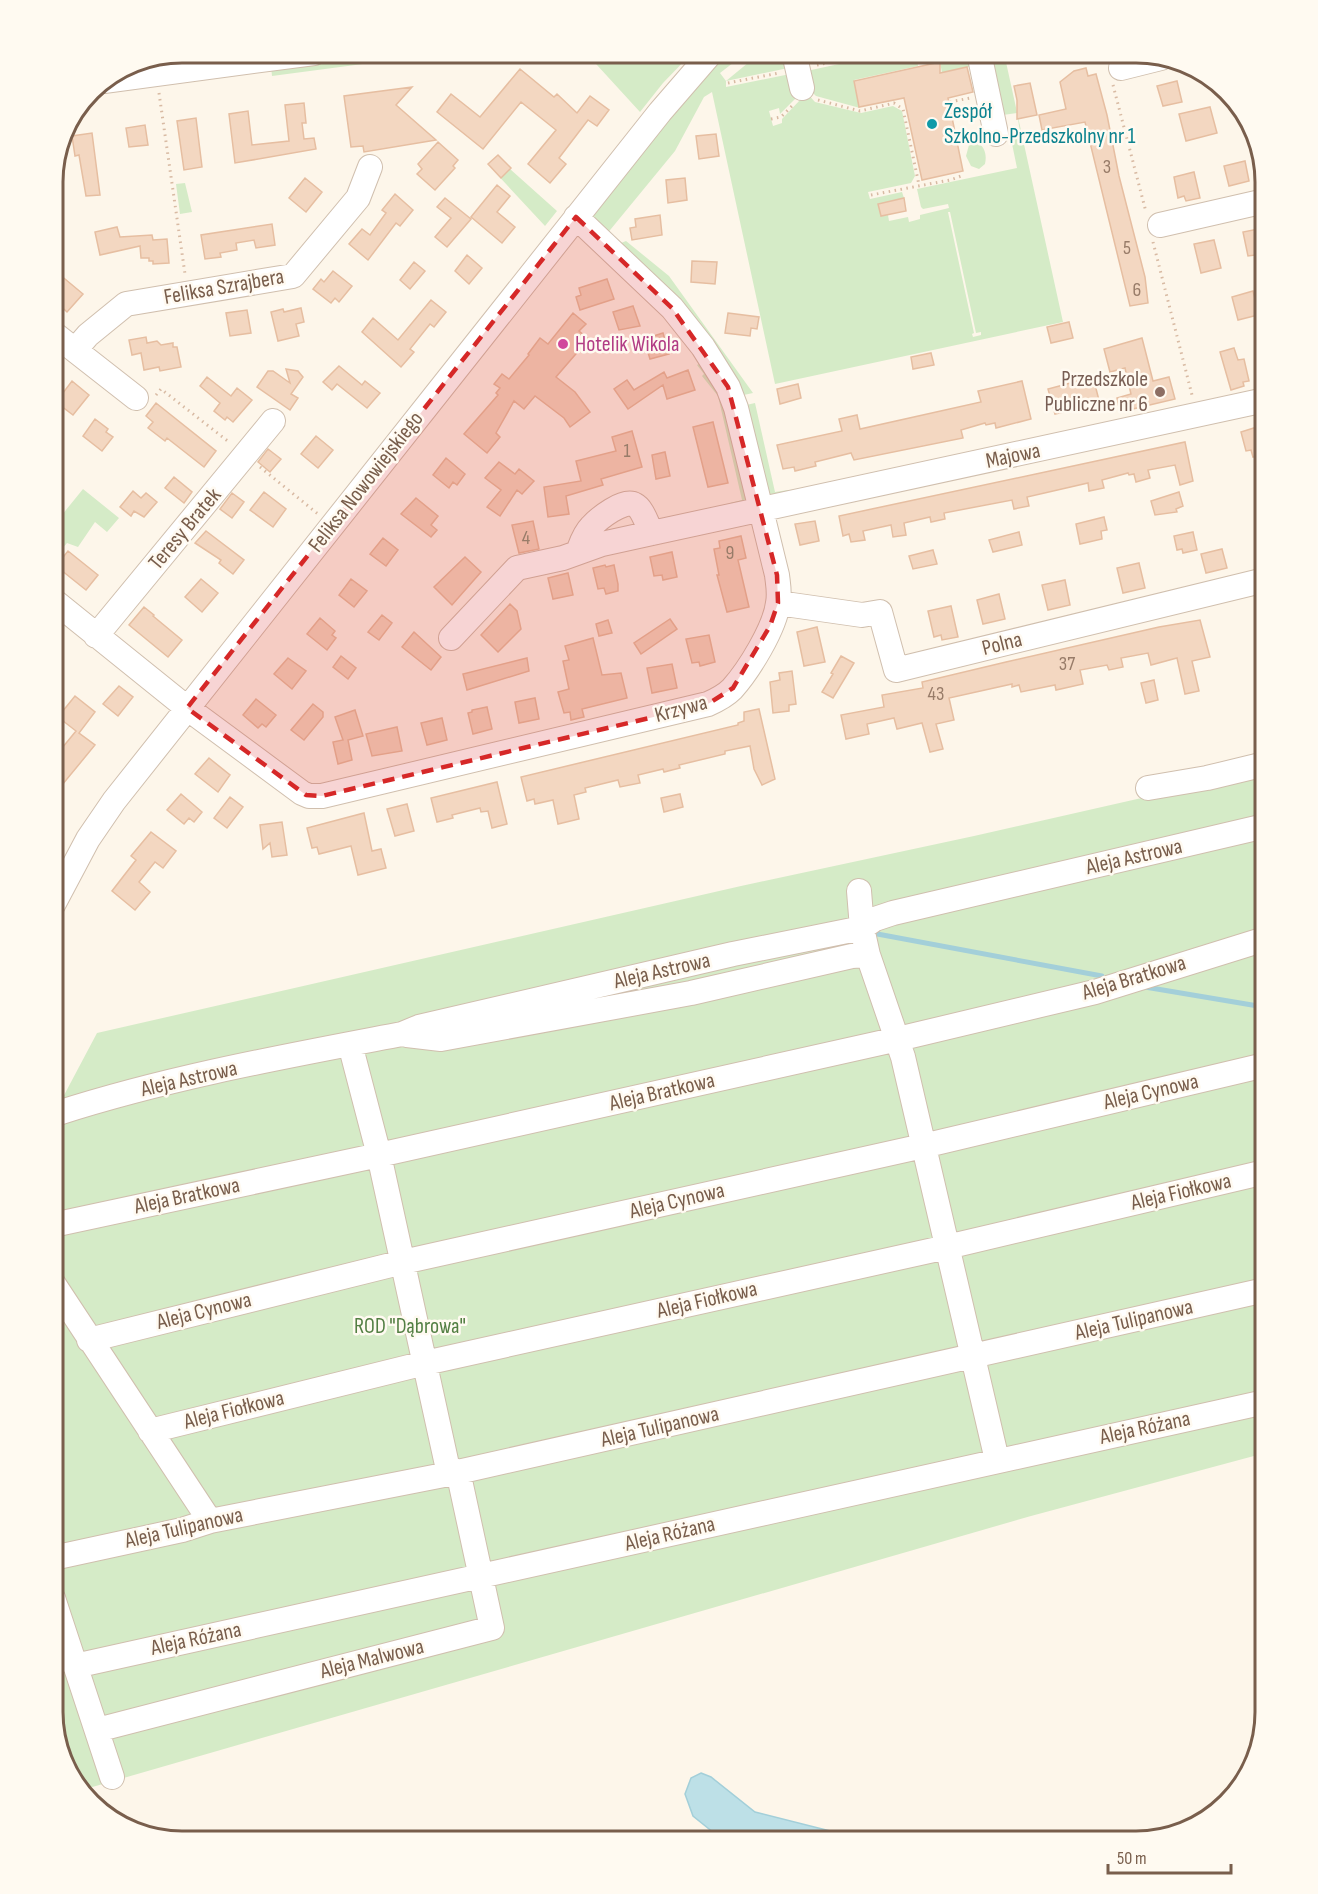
<svg xmlns="http://www.w3.org/2000/svg" width="1318" height="1894" font-family="'Sofia Sans Condensed',sans-serif">
	<style>
		.green { fill: #d5ebc7; fill-rule: evenodd }
		.water { fill: #bde0e7; stroke: #a3cfd9; stroke-width: 1.5 }
		.lines { fill: none; stroke-linecap: round; stroke-linejoin: round }
		.stream { stroke: #a3cfd9; stroke-width: 5 }
		.building { fill: #f3d7c1; stroke: #e6bea1; stroke-width: 1.5 }
		.minor-casing { stroke: #d0bfae; stroke-width: 26 }
		.path { stroke: #d8baa3; stroke-width: 3; stroke-dasharray: 1.5 4.5; stroke-linecap: butt }
		.minor { stroke: #fff; stroke-width: 24 }
		.marked { fill: #d62828; fill-opacity: 0.2; stroke: #d62828; stroke-width: 4.5; stroke-dasharray: 12 8; stroke-linejoin: round }
		.culture-dot { fill: #0f9aa8; stroke: #fffaf1; stroke-width: 2 }
		.hotel-dot { fill: #d1479c; stroke: #fffaf1; stroke-width: 2 }
		.education-dot { fill: #8d6e63; stroke: #fffaf1; stroke-width: 2 }
		.labels { text-anchor: middle; dominant-baseline: central; stroke-width: 5; stroke-linejoin: round; paint-order: stroke }
		.number-label { font-size: 20px; fill: #987c69 }
		.culture-label { font-size: 22px; fill: #0d838f; stroke: #fffaf1; text-anchor: start }
		.street-label { font-size: 22px; fill: #795e4c; stroke: #fffaf1 }
		.hotel-label { font-size: 22px; fill: #b23c85; stroke: #fffaf1; text-anchor: start }
		.education-label { font-size: 22px; fill: #785e54; stroke: #fffaf1; text-anchor: end }
		.park-label { font-size: 22px; fill: #537f43; stroke: #fffaf1 }
		.rim { fill: none; stroke: #795e4c; stroke-width: 3 }
	</style>
	<rect width="100%" height="100%" fill="#fdf6ea"/>
	<!-- green -->
	<path class="green" d="M371,53H446L272,76L271,66Z
		M586,53H692L663,83L640,112Z
		M728,53H739L742,56L720,73L726,81L760,53H790L793,67L726,81V87L795,73L796,98L780,114L779,108L769,111L773,126L782,123V119L800,100L799,92L805,91L815,102L861,113L893,106L902,111L915,176L911,183L868,192L870,199L902,192L904,198L879,204L881,216L888,215L889,221L908,217L909,222L920,219V215L949,208L948,204L923,209L921,207L917,189L1017,168L1010,134L1020,132L1017,113L996,116L985,63L1002,58V53H1004L1063,322L775,384L712,92L704,97L675,151L606,235L596,225L591,211L708,70ZM948,212H950L976,333L981,332V335L973,337L972,334L974,333Z
		M798,53H862L800,65Z
		M890,53H916L918,66L854,80L860,108L816,96L810,90L802,72Z
		M969,56L974,66L942,73L940,62Z
		M976,142C985,146 987,155 985,164L979,169L971,166L966,156L969,145Z
		M492,169L501,178L510,169L557,211L545,226Z
		M185,183L192,212L180,214L176,184Z
		M626,241L669,276L753,393L739,396L616,245Z
		M704,361L715,378L750,500L735,508L730,503L742,500L718,396L702,376L704,374L697,365Z
		M755,403L775,492L788,490L790,497L770,499L742,406Z
		M83,489L119,518L107,532L95,522L78,547L67,543L53,560V526Z
		M1265,770V1453L1031,1516L82,1790L70,1776L53,1712V1116L97,1033L741,886L974,836Z"/>
	<!-- water -->
	<path class="water" d="M701,1773L711,1777L755,1812L838,1833L858,1841H724L693,1816L685,1794L691,1778Z"/>
	<g class="lines">
		<!-- stream -->
		<path class="stream" d="M872,933L1102,976
			M1145,987L1258,1006H1265"/>
	</g>
	<!-- building -->
	<path class="building" d="M940,62V73L967,67L973,92L948,98L963,171L922,180L904,98L859,107L854,81Z
		M1086,68L1088,76L1096,74L1107,115L1119,176L1145,277L1148,303L1130,306L1085,122L1042,130L1039,115L1066,109L1060,82L1074,71Z
		M520,69L554,97L557,94L577,113L590,96L609,110L597,126L588,120L559,158L566,164L550,183L528,164L556,130L521,102L483,149L437,112L451,94L480,117Z
		M1177,81L1182,102L1163,106L1157,86Z
		M1030,83L1037,115L1017,119V100L1014,86Z
		M412,87L396,105L436,140L364,152L363,146L351,147L344,96Z
		M304,103L306,123H302L304,139L314,138L316,149L235,163L229,114L248,111L252,145L289,141L285,105Z
		M1210,107L1217,133L1186,141L1179,114Z
		M196,118L202,167L184,170L177,121Z
		M145,125L148,145L129,147L126,128Z
		M92,133L100,195L86,196L79,155L75,156L72,136Z
		M716,134L719,156L699,159L696,136Z
		M438,142L458,160L453,166L455,168L435,190L417,174L422,169L418,164Z
		M498,155L511,168L501,178L488,164Z
		M1245,161L1249,181L1229,186L1224,166Z
		M1194,172L1200,198L1186,201L1184,196L1178,198L1174,177Z
		M305,178L322,192L306,212L289,198Z
		M685,178L687,200L668,203L666,180Z
		M497,185L510,196L497,212L515,227L502,243L471,217Z
		M395,194L413,210L400,226L396,223L368,260L349,244L362,229L370,235L386,213L382,210Z
		M445,198L471,219L447,247L435,237L451,218L437,207Z
		M904,198L906,211L881,216L878,204Z
		M660,215L662,235L632,240L630,228L636,227L635,219Z
		M272,224L275,245L256,248L254,240L236,243L237,250L220,253L221,257L205,259L201,235Z
		M117,227L120,237L152,235L153,240L167,239L169,263L153,264V261H149V258H141L140,246L100,255L95,232Z
		M1263,228L1266,238V279L1261,280L1255,255L1248,256L1243,232Z
		M1214,240L1221,268L1201,273L1194,244Z
		M467,255L482,268L469,284L455,271Z
		M692,261L717,262L715,284L691,282Z
		M414,262L425,271L410,289L400,280Z
		M53,269L83,294L67,312L53,299Z
		M333,271L352,286L339,302L335,298L331,303L313,289L321,279L324,282Z
		M607,279L614,299L580,310L576,297L581,295L579,288Z
		M1253,291L1256,303L1266,300V313L1238,320L1232,297Z
		M431,300L446,312L434,327L430,324L410,349L414,352L401,367L362,332L373,318L398,340Z
		M633,306L640,326L619,330L613,312Z
		M301,308L304,322L296,324L299,336L278,341L271,312L283,309L284,312Z
		M247,310L251,333L230,336L226,313Z
		M573,313L586,324L579,331L592,342L585,351L581,348L556,377L575,392L590,412L570,427L564,418L535,396L524,409L514,401L496,433L500,437L487,453L464,434L498,395L496,393L500,388L494,384L502,374L509,379L529,355L528,354L540,338L548,344Z
		M728,313L759,317L757,329L751,328L750,336L725,333Z
		M1069,322L1073,338L1051,343L1047,327Z
		M663,333L669,354L650,359L644,339Z
		M146,337L147,343L157,341L161,345L173,343V347H177L181,367L160,371L159,367L144,370L141,353L132,355L129,340Z
		M1142,338L1153,381L1169,377L1175,399L1120,412L1117,398L1131,394L1125,368L1110,372L1104,349Z
		M1234,348L1238,360L1244,359L1249,381L1243,382L1244,386L1231,390L1220,352Z
		M931,353L934,365L913,369L911,357Z
		M339,366L362,385L365,381L380,393L367,408L337,384L332,390L323,382Z
		M286,369L298,371L303,377L291,394L298,398L290,410L257,387L268,371H273L290,383Z
		M688,370L695,390L667,399L663,385L628,409L614,389L627,380L634,390L664,372L667,378Z
		M207,377L231,396L237,388L252,400L233,422L227,417L225,420L214,411L220,403L200,386Z
		M1093,377L1101,408L1085,412L1084,407L1055,414L1048,389Z
		M72,381L89,395L73,415L56,402Z
		M1022,381L1031,419L996,428L995,423L986,425L985,423L961,430L963,438L854,460L851,453L815,462L816,466L795,471L794,467L783,469L777,445L842,431L839,419L857,415L860,429L981,402L978,391Z
		M798,384L801,398L780,404L777,389Z
		M156,403L216,451L204,467L167,438L165,441L148,428L153,422L146,416Z
		M95,419L108,429L106,432L113,437L102,451L83,436Z
		M713,422L728,483L708,487L693,427Z
		M1260,426L1266,454L1253,457L1251,450L1246,451L1241,432Z
		M632,431L642,467L601,479L603,485L566,496L569,514L548,517L544,487L581,481L576,461L616,451L612,437Z
		M316,436L333,450L318,468L301,454Z
		M1185,442L1193,481L1180,485L1175,465L1148,470L1150,478L1136,482L1134,474L1129,475L1128,473L1102,480L1104,488L1089,491L1088,483L1027,497L1029,506L1014,509L1012,500L944,513L945,519L931,522L930,517L904,523L906,535L893,537L891,525L863,531L865,540L851,542L849,534L843,536L839,516Z
		M268,449L281,459L270,472L258,462Z
		M665,452L670,476L656,479L652,455Z
		M446,458L465,474L457,485L453,482L449,488L433,475Z
		M499,462L515,474L519,469L534,481L522,494L517,490L500,516L487,507L501,490L485,478Z
		M174,477L192,492L184,503L165,488Z
		M133,491L141,498L146,493L157,502L144,517L134,511L131,516L120,507Z
		M264,492L286,509L273,527L250,510Z
		M1179,492L1183,506L1176,509L1177,512L1155,515L1151,501Z
		M232,493L244,502L232,518L220,509Z
		M416,498L438,516L431,525L437,530L431,537L401,514Z
		M1104,517L1107,530L1101,531L1102,539L1080,544L1076,524Z
		M533,521L539,549L519,553L512,525Z
		M815,521L819,541L800,545L795,524Z
		M206,531L244,560L233,574L219,563L221,560L195,543Z
		M1019,532L1022,545L993,552L989,540Z
		M1193,532L1197,550L1183,553L1182,549L1177,550L1174,536Z
		M741,536L746,558L738,560L749,607L727,612L717,575H719L714,549L720,548L719,541Z
		M383,538L398,550L386,566L370,554Z
		M1222,549L1227,568L1206,573L1201,554Z
		M933,550L937,564L913,569L909,556Z
		M68,551L98,575L86,590L56,566Z
		M672,552L677,577L663,580L662,575L654,576L650,557Z
		M465,557L481,572L452,605L434,587Z
		M1139,563L1145,588L1123,593L1117,568Z
		M605,565L606,567L614,565L618,584V591L606,594L604,588L598,589L593,568Z
		M568,573L573,595L553,599L548,578Z
		M201,579L218,593L202,612L185,597Z
		M351,579L367,591L354,607L339,595Z
		M1065,580L1070,605L1048,610L1042,585Z
		M999,594L1005,619L983,624L977,600Z
		M510,604L517,611L521,629L498,652L481,635Z
		M951,606L958,637L942,640L941,635L934,637L928,611Z
		M144,607L154,615L153,616L182,640L168,657L129,625Z
		M382,615L392,623L379,640L368,632Z
		M320,618L335,631L332,635L336,638L327,650L307,634Z
		M670,619L677,629L641,654L634,643Z
		M608,620L612,633L599,636L596,624Z
		M1200,620L1210,657L1192,661L1199,691L1185,694L1177,658L1151,665L1148,653L1121,658L1123,667L1109,670L1107,665L1080,670L1083,684L1056,690L1055,685L1021,692L1019,685L1012,687V684L949,698L954,720L936,724L943,749L930,752L922,723L897,729L894,718L867,724L869,734L846,739L841,715L884,707L882,695L923,688L922,682L1006,662L1159,627Z
		M817,627L825,662L804,666L797,632Z
		M414,632L441,657L431,670L402,647Z
		M709,635L715,662L700,666L699,662L692,663L686,639Z
		M593,638L602,675L621,673L627,698L582,709L584,717L571,720L570,712L564,713L558,692L569,689L563,661L569,660L565,646Z
		M341,656L356,668L348,679L333,667Z
		M841,656L854,663L833,698L822,692L833,674L831,673Z
		M288,658L306,671L292,689L274,674Z
		M527,658L529,671L467,690L463,674Z
		M672,664L677,688L652,693L647,668Z
		M792,671L796,704L789,705V711L773,713L770,682L780,680L779,673Z
		M1154,680L1158,700L1146,703L1141,683Z
		M119,686L133,697L118,716L103,704Z
		M75,696L95,712L79,733L95,745L53,796V759L76,731L58,717Z
		M535,698L539,719L519,723L515,702Z
		M256,699L276,715L266,727L262,724L258,728L243,715Z
		M313,704L323,712V717L304,740L291,730Z
		M487,707L492,729L473,734L468,713L472,712V710Z
		M759,709L775,779L762,785L754,769L750,746L725,751V754L679,765L680,768L664,772L663,769L638,775L640,783L620,787L618,780L585,788L586,792L574,795L579,819L558,824L553,800L535,804L534,799L527,801L521,777L738,725V723L744,721V712Z
		M355,710L363,736L348,740L352,760L338,764L333,742L343,740L335,717Z
		M442,718L447,740L427,745L421,723Z
		M397,727L402,751L372,756L366,734Z
		M209,758L230,775L218,792L195,774Z
		M497,782L507,824L492,828L488,811L481,812L480,808L452,815L453,818L437,822L431,798Z
		M181,794L202,812L194,822L189,818L184,824L167,810Z
		M680,794L683,807L664,812L661,798Z
		M230,797L243,807L227,828L214,818Z
		M407,804L414,831L395,836L387,809Z
		M364,813L372,851L381,849L386,868L358,875L351,846L319,854L317,847L312,848L307,828Z
		M282,822L287,855L272,857L270,843L263,849L260,825Z
		M151,832L176,851L163,868L155,862L139,882L150,892L135,910L112,891L136,860L131,856Z"/>
	<g class="lines">
		<defs>
			<path id="minor" d="M794,53L802,88
				M979,53L996,134
				M1121,68L1161,58
				M104,81L314,53
				M1160,225L1265,201
				M53,333L136,398
				M75,350L88,335L126,304L293,276L358,198L370,167
				M578,552C581,544 584,534 591,527C598,519 624,498 635,505C643,509 647,525 652,533
				M53,600L187,708L302,793L309,796H322L708,704C717,700 725,696 732,689C749,670 775,628 778,603C780,593 778,584 777,575L736,408L728,387L703,347L672,308L576,217
				M778,603L862,615L880,612L896,670L1265,580
				M96,636L273,421
				M451,638L517,568L563,558L602,544L652,533L1265,400
				M1148,788L1207,778L1265,764
				M859,891L862,928L868,955L903,1057L997,1460
				M53,905L88,839L114,801L660,112L711,53
				M407,1035L441,1039L691,993L852,956L868,955
				M350,1044L379,1155L449,1474
				M58,1113C170,1077 287,1056 402,1034L419,1027L733,954L862,928L875,919L893,913L1265,826
				M53,1225L379,1155L898,1039L1095,992L1265,939
				M53,1283L210,1521
				M89,1340L403,1262L923,1146L1265,1065
				M150,1431L425,1363L947,1247L1265,1172
				M53,1558L182,1530L210,1521L449,1474L1265,1290
				M53,1598L112,1777
				M75,1666L1265,1402
				M97,1730L492,1628L458,1471"/>
		</defs>
		<!-- minor casing -->
		<use href="#minor" class="minor-casing"/>
		<!-- path -->
		<path class="path" d="M744,53L748,56
			M927,56L933,55L934,61L960,56
			M817,65L877,53
			M728,83L779,73
			M1113,85L1146,212
			M159,93L185,274
			M818,100L860,111L894,103L903,109L919,185
			M950,102L970,98
			M771,119L781,117L793,105
			M871,195L950,180L964,175
			M1153,242L1192,395
			M156,395L161,389L229,442
			M260,467L318,514"/>
		<!-- minor -->
		<use href="#minor" class="minor"/>
	</g>
	<!-- marked area -->
	<path class="marked" d="M576,217L672,308L728,387L777,575L778,603L770,626L733,688L708,704L322,796L306,795L187,708Z"/>
	<!-- markers -->
	<circle class="culture-dot" cx="932" cy="124" r="6"/>
	<circle class="hotel-dot" cx="563" cy="344" r="6"/>
	<circle class="education-dot" cx="1160" cy="392" r="6"/>
	<g class="labels">
		<!-- number labels -->
		<g class="number-label">
			<text x="1107" y="167">3</text>
			<text x="1127" y="248">5</text>
			<text x="1137" y="290">6</text>
			<text x="627" y="451">1</text>
			<text x="526" y="538">4</text>
			<text x="730" y="553">9</text>
			<text x="1067" y="664">37</text>
			<text x="936" y="694">43</text>
		</g>
		<!-- culture labels -->
		<g class="culture-label">
			<text x="944" y="111">Zespół<tspan x="944" dy="25">Szkolno-Przedszkolny nr 1</tspan></text>
		</g>
		<!-- street labels -->
		<g class="street-label">
			<text transform="translate(224 287) rotate(-10)">Feliksa Szrajbera</text>
			<text transform="translate(1013 456) rotate(-12)">Majowa</text>
			<text transform="translate(366 482) rotate(-52)">Feliksa Nowowiejskiego</text>
			<text transform="translate(185 529) rotate(-50)">Teresy Bratek</text>
			<text transform="translate(1002 644) rotate(-14)">Polna</text>
			<text transform="translate(681 709) rotate(-15)">Krzywa</text>
			<text transform="translate(1134 857) rotate(-13)">Aleja Astrowa</text>
			<text transform="translate(662 971) rotate(-13)">Aleja Astrowa</text>
			<text transform="translate(1134 978) rotate(-17)">Aleja Bratkowa</text>
			<text transform="translate(189 1079) rotate(-13)">Aleja Astrowa</text>
			<text transform="translate(662 1092) rotate(-13)">Aleja Bratkowa</text>
			<text transform="translate(1151 1092) rotate(-13)">Aleja Cynowa</text>
			<text transform="translate(1181 1192) rotate(-13)">Aleja Fiołkowa</text>
			<text transform="translate(187 1196) rotate(-12)">Aleja Bratkowa</text>
			<text transform="translate(677 1201) rotate(-13)">Aleja Cynowa</text>
			<text transform="translate(707 1300) rotate(-13)">Aleja Fiołkowa</text>
			<text transform="translate(204 1311) rotate(-14)">Aleja Cynowa</text>
			<text transform="translate(1134 1320) rotate(-13)">Aleja Tulipanowa</text>
			<text transform="translate(234 1410) rotate(-14)">Aleja Fiołkowa</text>
			<text transform="translate(660 1427) rotate(-13)">Aleja Tulipanowa</text>
			<text transform="translate(1145 1428) rotate(-12)">Aleja Różana</text>
			<text transform="translate(184 1528) rotate(-13)">Aleja Tulipanowa</text>
			<text transform="translate(670 1534) rotate(-13)">Aleja Różana</text>
			<text transform="translate(196 1639) rotate(-12)">Aleja Różana</text>
			<text transform="translate(372 1659) rotate(-14)">Aleja Malwowa</text>
		</g>
		<!-- hotel labels -->
		<g class="hotel-label">
			<text x="575" y="344">Hotelik Wikola</text>
		</g>
		<!-- education labels -->
		<g class="education-label">
			<text x="1148" y="379">Przedszkole<tspan x="1148" dy="25">Publiczne nr 6</tspan></text>
		</g>
		<!-- park labels -->
		<g class="park-label">
			<text x="410" y="1326">ROD "Dąbrowa"</text>
		</g>
	</g>
	<!-- crop -->
	<path d="M0 0H1318V1894H0ZM182 63H1136A119 119 0 0 1 1255 182V1712A119 119 0 0 1 1136 1831H182A119 119 0 0 1 63 1712V182A119 119 0 0 1 182 63Z" fill="#fffaf1" fill-rule="evenodd"/>
	<path class="rim" d="M182 63H1136A119 119 0 0 1 1255 182V1712A119 119 0 0 1 1136 1831H182A119 119 0 0 1 63 1712V182A119 119 0 0 1 182 63Z"/>
	<!-- scale -->
	<path d="M1108 1864v9h123v-9" fill="none" stroke="#795e4c" stroke-width="3"/>
	<text x="1117" y="1864" font-size="18" fill="#795e4c" stroke="#fffaf1" stroke-width="4.5" paint-order="stroke">50 m</text>
</svg>
